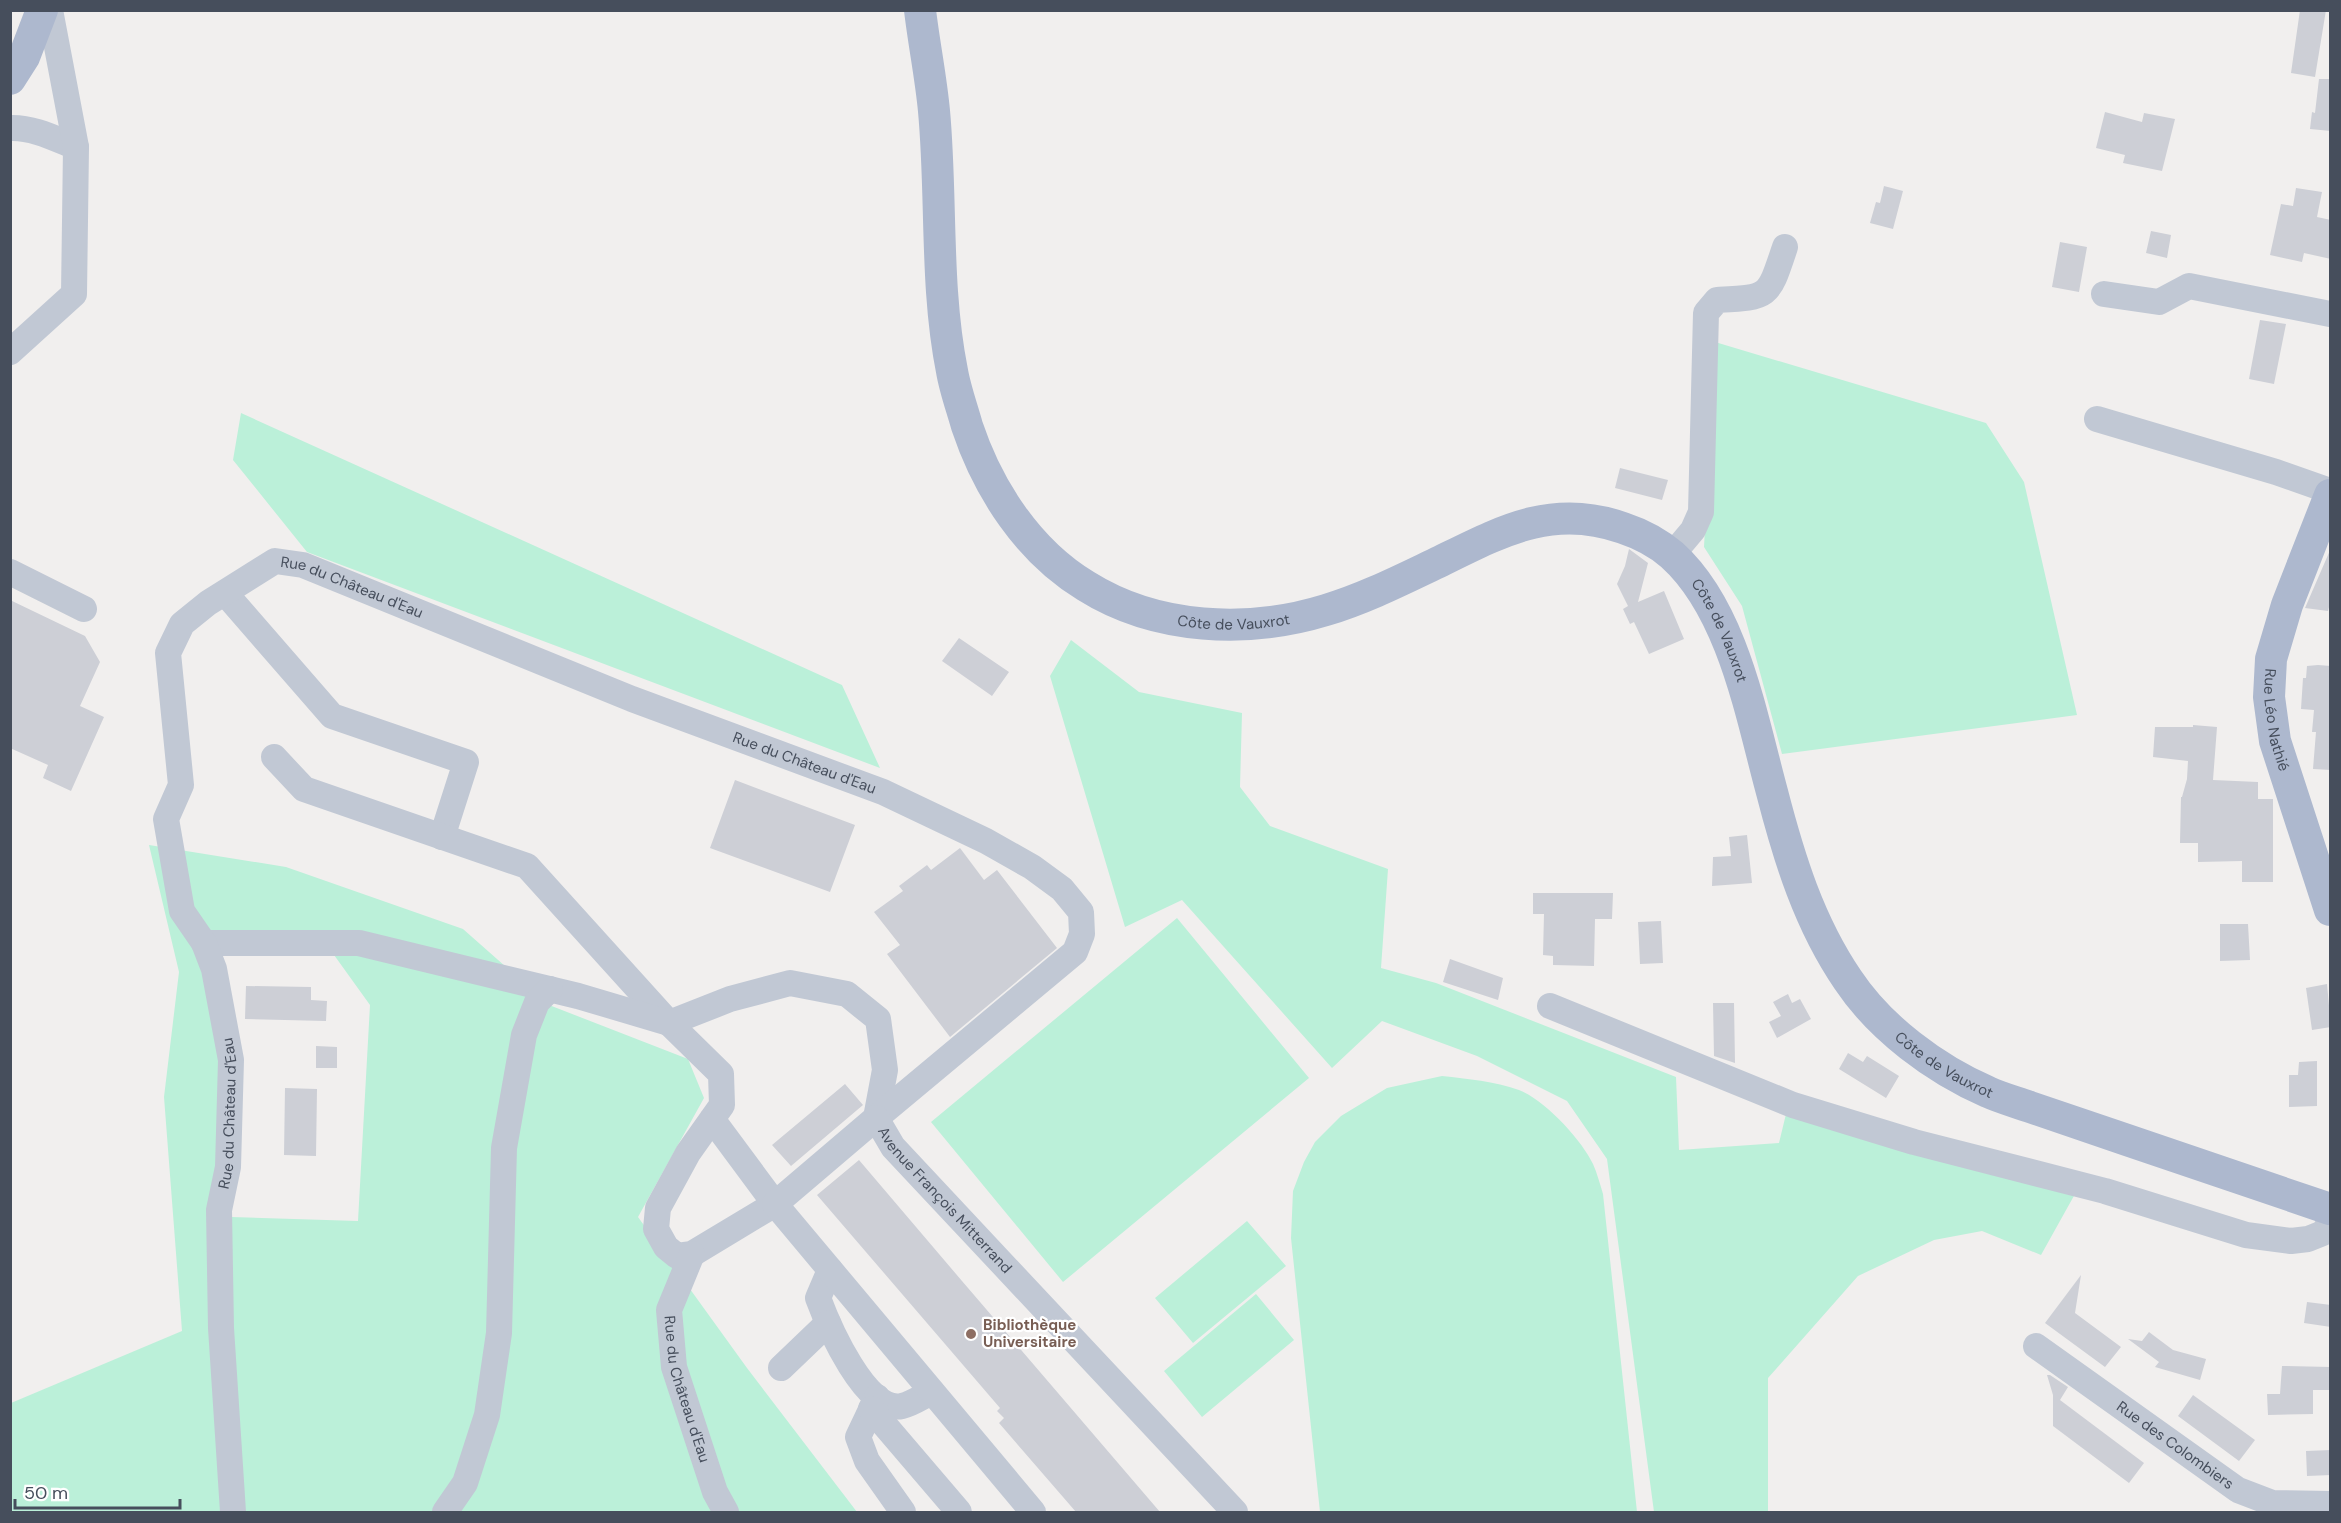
<svg xmlns="http://www.w3.org/2000/svg" width="2341" height="1523" font-family="'DM Sans',sans-serif">
	<style>
		.green { fill: #bbf0d9; fill-rule: evenodd }
		.building { fill: #cdcfd6 }
		.lines { fill: none; stroke-linecap: round; stroke-linejoin: round }
		.minor { stroke: #c1c8d4; stroke-width: 26 }
		.major { stroke: #adb8ce; stroke-width: 32 }
		.education-dot { fill: #8d6e63; stroke: #fff; stroke-width: 2 }
		.labels { text-anchor: middle; dominant-baseline: central; stroke-width: 4.5; stroke-linejoin: round; paint-order: stroke }
		.street-label { font-size: 15px; fill: #464e5c; stroke: #fff }
		.education-label { font-size: 15px; font-weight: bold; fill: #785e54; stroke: #fff; text-anchor: start }
	</style>
	<rect width="100%" height="100%" fill="#f1efee"/>
	<!-- green -->
	<path class="green" d="M1715,342L1986,423L2024,482L2077,715L1782,754L1742,606L1704,547Z
		M241,413L842,685L880,768L307,552L233,460Z
		M1071,640L1139,692L1242,713L1240,787L1270,826L1388,869L1381,968L1436,983L1676,1077L1679,1150L1779,1143L1786,1114L2075,1194L2041,1255L1982,1231L1934,1240L1858,1276L1768,1378V1512H1654L1607,1159L1567,1101L1477,1056L1382,1021L1332,1068L1182,900L1125,927L1050,676Z
		M149,845L286,867L463,929L549,1005L688,1059L704,1098L638,1217L747,1368L857,1512H11V1403L182,1331L164,1097L179,972ZM329,948L370,1005L358,1221L231,1217L214,950Z
		M1177,918L1309,1078L1063,1282L931,1122Z
		M1442,1076C1468,1079 1494,1081 1519,1090C1544,1099 1582,1140 1593,1164C1597,1173 1600,1184 1603,1194L1637,1512H1320L1291,1238L1293,1191L1304,1162L1315,1142L1341,1116L1387,1088Z
		M1247,1221L1286,1266L1193,1343L1155,1298Z
		M1256,1294L1294,1340L1202,1417L1164,1371Z"/>
	<!-- building -->
	<path class="building" d="M2300,10H2326L2315,77L2291,73Z
		M2319,79H2331V131L2310,129L2312,112L2315,113Z
		M2105,112L2142,122L2144,113L2175,119L2162,171L2123,163L2125,155L2096,148Z
		M1884,186L1903,191L1893,229L1870,223L1876,202L1880,203Z
		M2296,188L2322,192L2317,217L2331,220V259L2304,253L2302,262L2270,255L2281,204L2293,206Z
		M2151,231L2171,235L2167,258L2146,253Z
		M2060,242L2087,247L2079,292L2052,287Z
		M2260,320L2286,324L2274,384L2249,379Z
		M1620,468L1668,480L1662,500L1615,488Z
		M2331,548V599L2328,611L2305,608Z
		M1629,549L1648,563L1638,602L1664,591L1684,639L1649,654L1634,622L1630,624L1623,609L1628,606L1617,584L1625,566Z
		M10,600L85,636L100,662L80,706L104,717L71,791L43,778L48,765L10,748Z
		M959,638L1009,672L992,696L942,661Z
		M2318,665L2331,666V770L2313,769L2316,732H2312L2314,710L2301,709L2303,678H2306L2307,666Z
		M2193,725L2217,727L2213,780L2258,782V799H2273V882H2242V861L2198,862V843H2180L2181,797H2182L2187,779L2188,761L2153,757L2155,727H2193Z
		M735,780L855,825L830,892L710,848Z
		M1747,835L1752,883L1712,886L1713,857L1731,856L1729,837Z
		M960,848L984,880L997,870L1057,948L950,1037L887,954L900,945L874,912L903,891L899,886L927,865L931,870Z
		M1533,893H1613L1612,919H1595L1594,966L1553,965V956L1543,955L1544,914H1533Z
		M1661,921L1663,963L1640,964L1638,922Z
		M2220,924H2248L2250,960L2220,961Z
		M1450,959L1503,978L1498,1000L1443,982Z
		M2327,984L2331,1027L2312,1030L2306,988Z
		M246,986L311,987V1000L327,1001L326,1021L245,1019Z
		M1788,994L1792,1003L1800,999L1811,1019L1777,1038L1769,1022L1781,1016L1773,1002Z
		M1713,1003H1734L1735,1063L1714,1056Z
		M316,1046L337,1047V1068H316Z
		M1848,1053L1863,1062L1867,1056L1899,1076L1886,1098L1839,1069Z
		M2317,1061V1106L2289,1107V1075H2298L2299,1062Z
		M845,1084L863,1105L791,1166L772,1145Z
		M285,1088L317,1089L316,1156L284,1155Z
		M859,1160L962,1281L1160,1512H1076L999,1423L1004,1418L997,1411L1000,1408L817,1195Z
		M2081,1275L2075,1313L2121,1347L2105,1367L2045,1323Z
		M2307,1302L2331,1305V1327L2304,1323Z
		M2149,1332L2173,1350L2206,1359L2200,1380L2155,1367L2159,1362L2128,1339L2142,1341Z
		M2282,1366L2331,1367V1390H2313V1414L2268,1415L2267,1394H2280Z
		M2047,1375H2050L2068,1387L2060,1400L2144,1463L2129,1483L2053,1426V1395Z
		M2193,1395L2255,1440L2239,1461L2178,1416Z
		M2331,1450V1475L2307,1476L2306,1451Z"/>
	<g class="lines">
		<!-- minor -->
		<g class="minor">
			<path d="M10,128C33,127 56,139 76,147"/>
			<path d="M2104,294L2159,302L2189,286L2330,314"/>
			<path d="M10,352L74,294L76,147L50,10"/>
			<path d="M2097,419L2276,472L2330,491"/>
			<path d="M1672,555L1693,530L1701,512L1706,313L1717,300C1770,297 1768,298 1785,247"/>
			<path d="M10,572L84,609"/>
			<path d="M225,593L332,716L466,762L442,837"/>
			<path d="M274,757L304,789L527,866L669,1023L721,1074L722,1105L688,1153L658,1208L656,1229L666,1247L677,1256L692,1254L775,1204L712,1119"/>
			<path d="M204,943H359L578,996L669,1023L730,999L790,983L847,994L878,1019L885,1070L876,1118"/>
			<path d="M1550,1006L1793,1105L1914,1142L2105,1191L2246,1235L2291,1241L2308,1239L2323,1233L2330,1223"/>
			<path id="s1" d="M692,1254L669,1310L674,1367L715,1492L726,1512"/>
			<path d="M830,1270L818,1298C828,1325 866,1414 902,1406C912,1404 923,1396 932,1392"/>
			<path id="s2" d="M2036,1346L2238,1490L2272,1503L2330,1504"/>
			<path d="M781,1368L828,1323"/>
			<path d="M877,1397L858,1437L867,1461L903,1512"/>
			<path d="M871,1409L959,1512"/>
			<path id="s3" d="M233,1512L221,1328L219,1210L228,1167L231,1060L214,969L204,943L182,911L166,819L181,785L168,653L182,624L208,603L275,561L303,565L632,699L883,792L986,841L1032,867L1062,889L1081,912L1082,934L1075,952L876,1118"/>
			<path d="M445,1512L465,1483L487,1415L499,1333L504,1148L524,1035L537,1002L550,989"/>
			<path id="s4" d="M1033,1512L775,1204L876,1118L893,1147L1235,1512"/>
		</g>
		<!-- major -->
		<g class="major">
			<path id="s5" d="M920,10C924,44 931,78 934,111C942,197 935,286 952,371C955,389 962,408 967,426C988,489 1028,551 1086,586C1156,630 1248,634 1326,610C1366,598 1403,579 1441,561C1502,531 1553,503 1623,528C1641,534 1658,543 1672,555C1733,610 1751,715 1772,792C1789,858 1809,923 1848,980C1880,1028 1935,1069 1988,1092C2001,1098 2016,1102 2030,1107C2063,1118 2095,1129 2127,1140C2195,1163 2263,1186 2330,1209"/>
			<path d="M10,79L24,57L42,10"/>
			<path id="s6" d="M2330,495L2287,605L2271,659L2269,697L2275,741L2330,910"/>
		</g>
	</g>
	<!-- markers -->
	<circle class="education-dot" cx="971" cy="1334" r="6"/>
	<g class="labels">
		<!-- street labels -->
		<g class="street-label">
			<text stroke="none"><textPath href="#s3" startOffset="1102">Rue du Château d'Eau</textPath></text>
			<text stroke="none"><textPath href="#s5" startOffset="778">Côte de Vauxrot</textPath></text>
			<text stroke="none"><textPath href="#s5" startOffset="1335">Côte de Vauxrot</textPath></text>
			<text stroke="none"><textPath href="#s6" startOffset="236">Rue Léo Nathié</textPath></text>
			<text stroke="none"><textPath href="#s3" startOffset="1588">Rue du Château d'Eau</textPath></text>
			<text stroke="none"><textPath href="#s5" startOffset="1839">Côte de Vauxrot</textPath></text>
			<text stroke="none"><textPath href="#s3" startOffset="400">Rue du Château d'Eau</textPath></text>
			<text stroke="none"><textPath href="#s4" startOffset="642">Avenue François Mitterrand</textPath></text>
			<text stroke="none"><textPath href="#s1" startOffset="142">Rue du Château d'Eau</textPath></text>
			<text stroke="none"><textPath href="#s2" startOffset="171">Rue des Colombiers</textPath></text>
		</g>
		<!-- education labels -->
		<g class="education-label">
			<text x="983" y="1325">Bibliothèque<tspan x="983" dy="17">Universitaire</tspan></text>
		</g>
	</g>
	<!-- border -->
	<rect width="2341" height="1523" fill="none" stroke="#464e5c" stroke-width="24"/>
	<!-- scale -->
	<path d="M15 1499v9h165v-9" fill="none" stroke="#464e5c" stroke-width="3"/>
	<text x="24" y="1499" font-size="18" fill="#464e5c" stroke="#ffffff" stroke-width="4.5" paint-order="stroke">50 m</text>
</svg>
